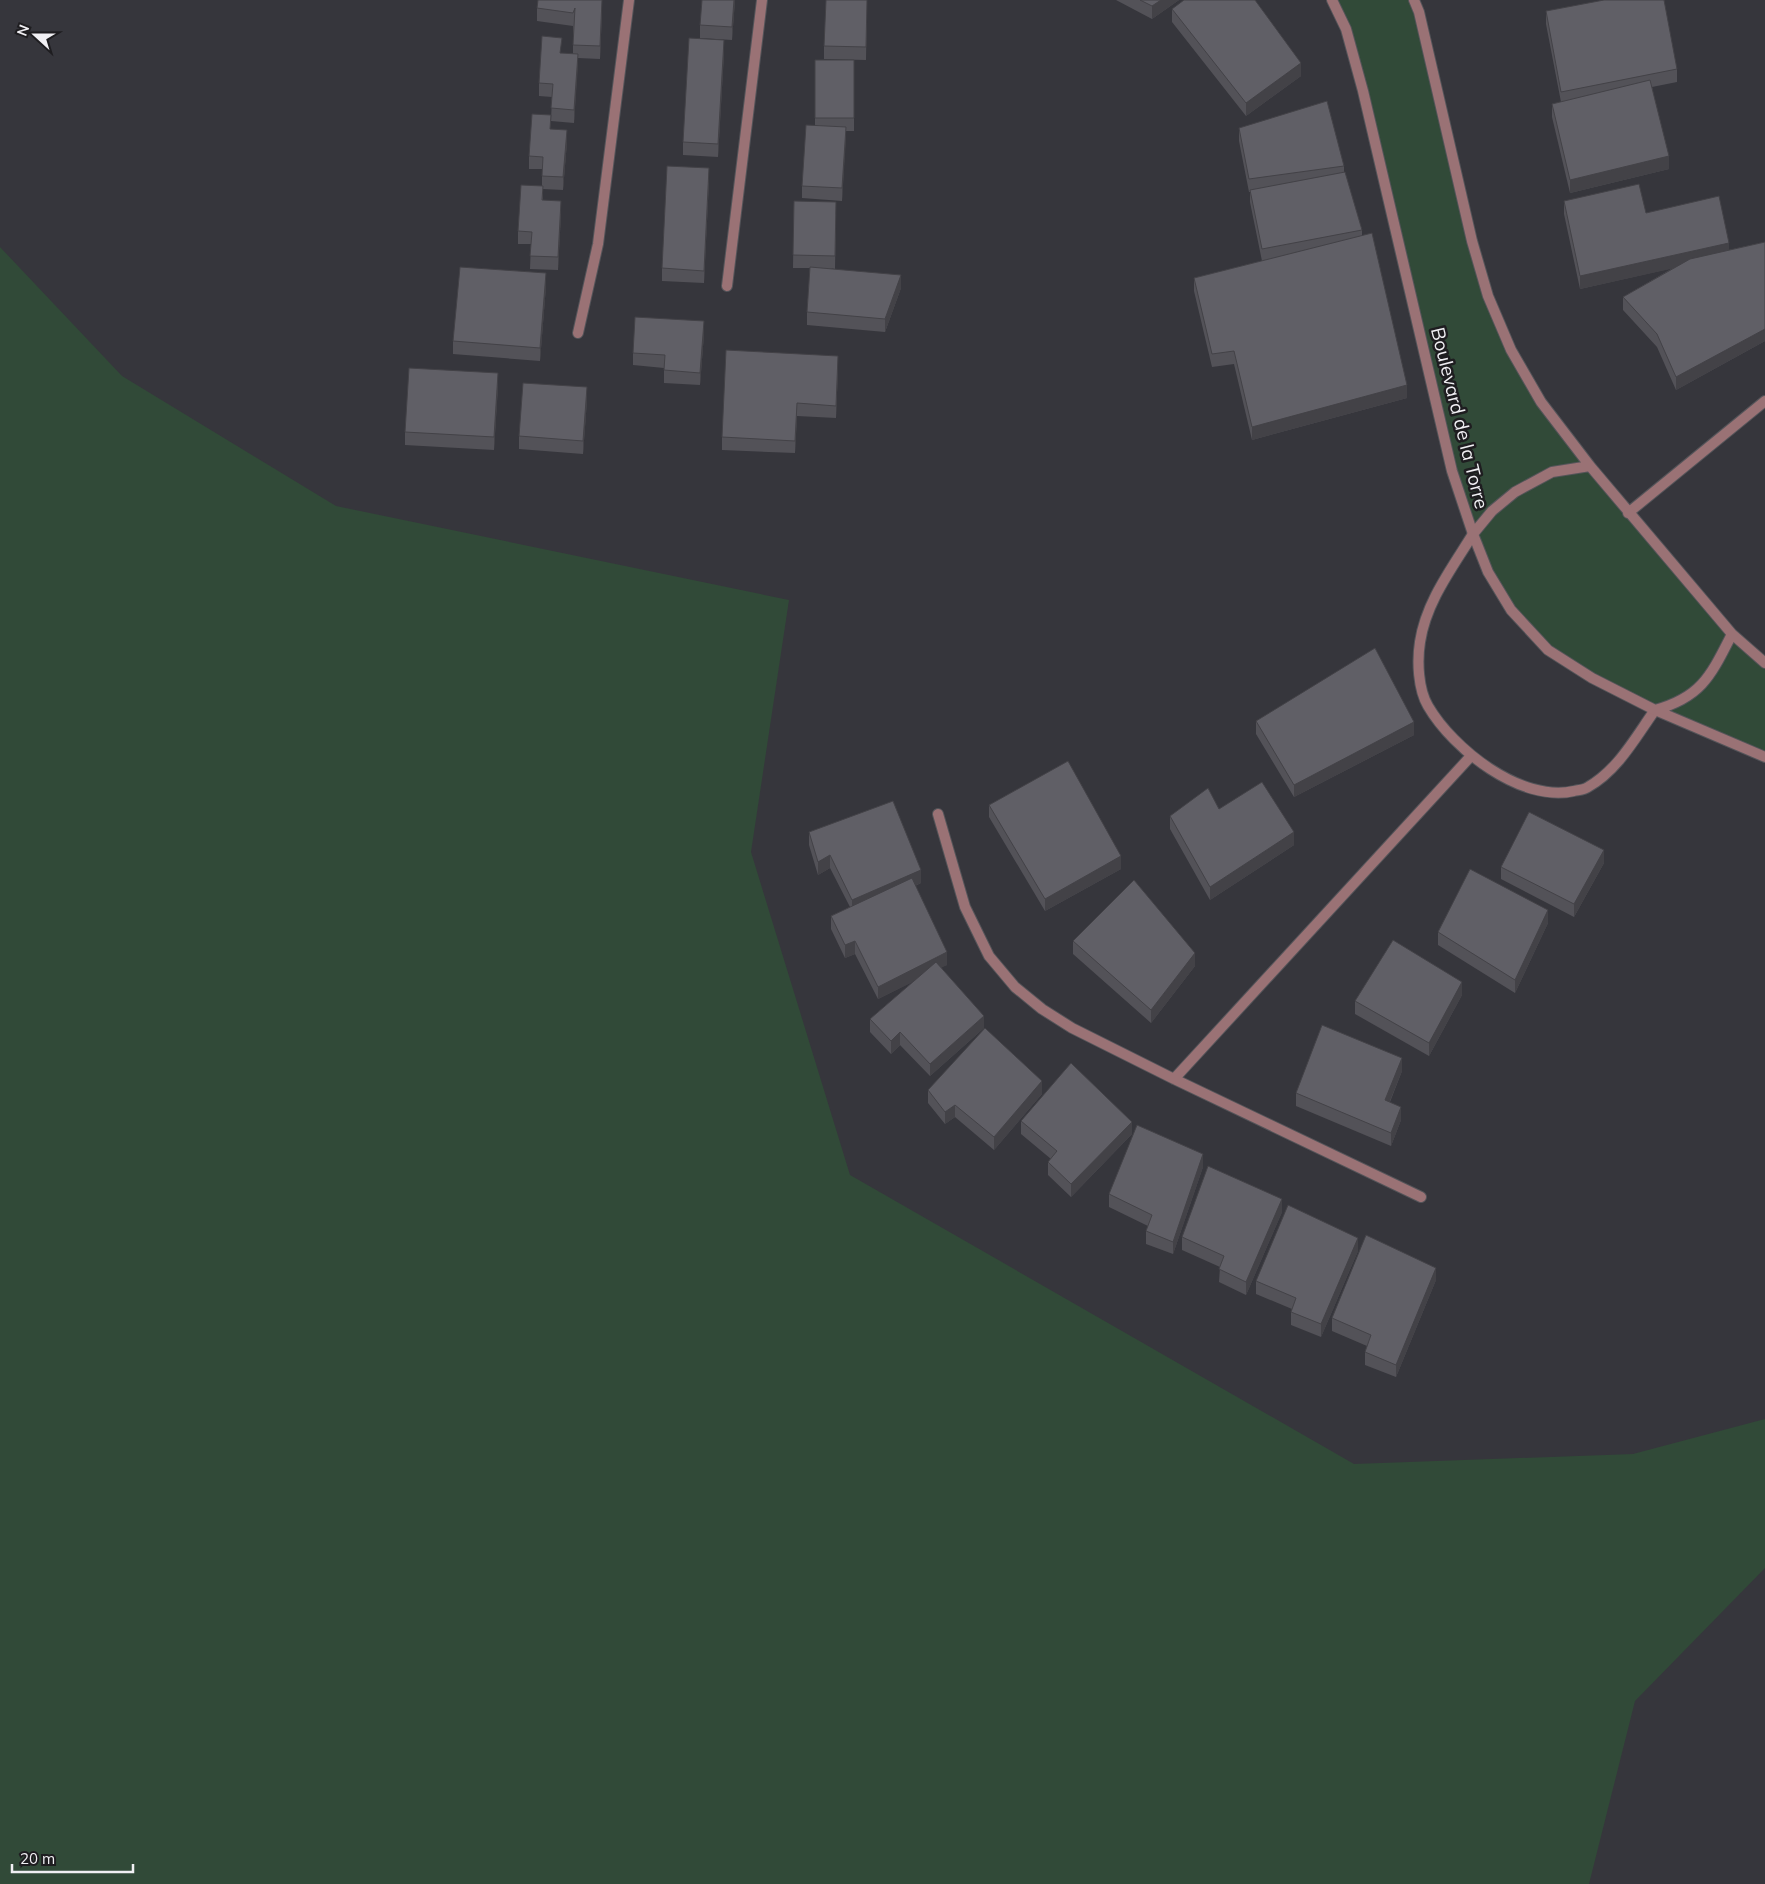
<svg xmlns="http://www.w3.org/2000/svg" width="1765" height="1884" font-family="Mulish,sans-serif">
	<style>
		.green { fill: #314a38 }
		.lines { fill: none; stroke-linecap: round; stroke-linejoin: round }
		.service-casing { stroke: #545459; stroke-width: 12 }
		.minor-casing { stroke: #545459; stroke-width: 12 }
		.tertiary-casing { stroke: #545459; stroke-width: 12 }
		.service { stroke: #9a7275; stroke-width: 10 }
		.minor { stroke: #9a7275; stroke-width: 10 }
		.tertiary { stroke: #9a7275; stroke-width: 10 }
		.wall { fill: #535258 }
		.shaded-wall { fill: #434247 }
		.building { fill: #605f66; stroke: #434247 }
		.labels { text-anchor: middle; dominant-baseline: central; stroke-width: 5; stroke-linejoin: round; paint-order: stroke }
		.street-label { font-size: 19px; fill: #f1f0f4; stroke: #1e1d20 }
	</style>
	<rect width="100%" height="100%" fill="#36363c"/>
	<!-- green -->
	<path class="green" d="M1332,0H1414L1488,296L1541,402L1628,513L1765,663V757L1655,710L1548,650L1511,610L1488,572L1452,471L1363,91Z
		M0,247L122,376L336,506L789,600L751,852L850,1175L1354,1464L1633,1454L1765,1419V1568L1635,1701L1589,1884H0Z"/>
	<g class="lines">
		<defs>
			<path id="service" d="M727,286L762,0
				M578,333L598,244L629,0
				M1473,534C1452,568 1426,602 1420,642C1417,661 1418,689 1428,706C1453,749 1521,803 1574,791C1578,790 1584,790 1588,787C1618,770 1635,738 1655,710
				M938,814L965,907L989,956L1015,987L1042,1009L1072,1028L1174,1079L1421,1197
				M1174,1079L1471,756"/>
			<path id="minor" d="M1628,513L1765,401"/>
			<path id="tertiary" d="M1332,0L1346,29L1363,91L1452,471L1473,534L1488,572L1511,610L1548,650L1592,678L1655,710L1765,757
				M1414,0L1419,12L1472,241L1488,296L1511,350L1541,402L1590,466L1732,634L1765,663
				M1473,534L1492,511L1515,492L1552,472L1590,466
				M1655,710C1702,697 1711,675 1732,634"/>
		</defs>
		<!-- service casing -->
		<use href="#service" class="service-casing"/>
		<!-- minor casing -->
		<use href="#minor" class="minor-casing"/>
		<!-- tertiary casing -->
		<use href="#tertiary" class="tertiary-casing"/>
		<!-- service -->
		<use href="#service" class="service"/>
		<!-- minor -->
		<use href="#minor" class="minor"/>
		<!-- tertiary -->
		<use href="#tertiary" class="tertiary"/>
	</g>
	<!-- wall -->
	<path class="wall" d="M735,0L732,40L700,38V25Z
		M867,0L866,60L824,59V46Z
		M1116,0H1179L1152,19Z
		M537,8L602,12L600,59L578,58L574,123L551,121L552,97L539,96V83L562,53L573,54V26L537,21Z
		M1172,9L1301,76L1246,116L1172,22Z
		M1546,11L1677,69V82L1652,87L1669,169L1570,193L1552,117V104L1561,102L1546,24Z
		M724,53L718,157L683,155V142Z
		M815,60H854V131H846L842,201L802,198V186L815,126Z
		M1239,128L1344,166V172L1362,230V236L1407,398L1252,440L1234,364L1212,367L1194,291V278L1262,261L1250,202V192H1249L1239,141Z
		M551,129L567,142L563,190L543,189V200L561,214L558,270L530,269L531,244H518V231L542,186V169H529V156Z
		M709,181L704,283L662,281V268Z
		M794,201L836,215L835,269L829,268L901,288L885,332L807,325V312L810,268H793Z
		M1564,201L1646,213L1729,250L1765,242V341L1676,390L1657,347L1623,310V297L1673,268L1580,289L1564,214Z
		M546,286L540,361L453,354V341Z
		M704,334L700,385L664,383V368L633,365V353Z
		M838,369L836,418L797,416L795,453L722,450V437Z
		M498,386L494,450L405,445V432Z
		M587,400L583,454L519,449V436Z
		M1256,721L1414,735L1294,797L1256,734Z
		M989,805L1121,869L1045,911L989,817Z
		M1219,809L1294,845L1210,900L1170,829V816Z
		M809,832L921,883L915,886L947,965L941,967L984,1028L930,1076L900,1045L891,1054L870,1032V1019L914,981L878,999L855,954L845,958L831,929V916L850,907L830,868L818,875L809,845Z
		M1604,863L1574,917L1501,879V867Z
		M1548,923L1515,993L1438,945V932Z
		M1073,941L1195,966L1151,1023L1073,954Z
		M1462,995L1429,1056L1355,1014V1001Z
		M1402,1071L1390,1102L1401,1120L1391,1146L1296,1106V1093Z
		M928,1090L1042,1094L994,1150L955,1117L945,1124L928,1103Z
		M1021,1121L1132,1134L1071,1197L1048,1175V1162L1051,1159L1021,1134Z
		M1203,1167L1173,1254L1146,1244V1231L1148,1226L1109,1207V1194Z
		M1282,1212L1246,1295L1219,1282L1220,1267L1182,1250V1237Z
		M1358,1251L1321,1337L1291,1325V1312L1292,1309L1256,1294V1281Z
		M1436,1280L1396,1377L1365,1365V1352L1367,1346L1332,1331V1318Z"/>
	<!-- shaded-wall -->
	<path class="shaded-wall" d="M602,0V12L600,59V46Z
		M734,0H735L732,40V27Z
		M1161,0H1179L1152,19V6Z
		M724,40V53L718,157V144Z
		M578,54V67L574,123V110Z
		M1301,63V76L1246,116V103Z
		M846,127V140L842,201V188Z
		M567,130V142L563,190V177Z
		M1669,156V169L1570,193V180Z
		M709,168V181L704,283V271Z
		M561,201V214L558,270V257Z
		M1729,243V256L1580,289V276Z
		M546,273V286L540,361V348Z
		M901,275V288L885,332V319Z
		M704,321V334L700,385V373Z
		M1765,329V341L1676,390V377Z
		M838,356V369L836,418V406Z
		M498,373V386L494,450V437Z
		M1407,385V398L1252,440V427Z
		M587,387V400L583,454V441Z
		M797,403V416L795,453V441Z
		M1414,722V735L1294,797V785Z
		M1294,832V845L1210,900V887Z
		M1604,850V863L1574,917V904Z
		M830,855V868L818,875V862Z
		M1121,856V869L1045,911V899Z
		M921,870V883L852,913V900Z
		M1548,910V923L1515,993V980Z
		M855,941V954L845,958V945Z
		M947,952V965L878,999V987Z
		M1195,953V966L1151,1023V1010Z
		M1462,982V995L1429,1056V1043Z
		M984,1016V1028L930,1076V1064Z
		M900,1032V1045L891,1054V1041Z
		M1402,1058V1071L1385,1113V1100Z
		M1042,1081V1094L994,1150V1137Z
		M955,1105V1117L945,1124V1112Z
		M1401,1107V1120L1391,1146V1133Z
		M1132,1122V1134L1071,1197V1184Z
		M1203,1154V1167L1173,1254V1242Z
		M1282,1199V1212L1246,1295V1282Z
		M1358,1238V1251L1321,1337V1324Z
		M1436,1268V1280L1396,1377V1365Z"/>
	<!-- building -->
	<path class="building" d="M538,0H602L600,46L573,45L575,8L573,13L537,8Z
		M702,0H734L732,27L700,25Z
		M826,0H867L866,47L824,46Z
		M1140,0H1161L1152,6Z
		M1184,0H1255L1301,63L1246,103L1172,9Z
		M1604,0H1664L1677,69L1561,92L1546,11Z
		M542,36L562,38L560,53L578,54L574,110L551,108L553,84L539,83Z
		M689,38L724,40L718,144L683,142Z
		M815,60H854V118H815Z
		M1650,80L1669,156L1570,180L1552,104Z
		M1327,101L1344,166L1249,179L1239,128Z
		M532,114L551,115L550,129L567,130L563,177L542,176L543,157L529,156Z
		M806,125L846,127L842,188L802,186Z
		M667,166L709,168L704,271L662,268Z
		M1345,172L1362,230L1262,249L1250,190Z
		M1639,184L1646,213L1719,196L1729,243L1580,276L1564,201Z
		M521,185L543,186L542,200L561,201L558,257L530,256L532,232L518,231Z
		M794,201L836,202L835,256L793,255Z
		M1372,233L1407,385L1252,427L1234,351L1212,354L1194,278Z
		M1765,242V329L1676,377L1657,334L1623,297L1690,259Z
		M460,267L546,273L540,348L453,341Z
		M810,267L901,275L885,319L807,312Z
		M635,317L704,321L700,373L664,370L665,355L633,353Z
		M726,350L838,356L836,406L797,403L795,441L722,437Z
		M409,368L498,373L494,437L405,432Z
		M523,383L587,387L583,441L519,436Z
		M1375,648L1414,722L1294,785L1256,721Z
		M1068,761L1121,856L1045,899L989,805Z
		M1262,782L1294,832L1210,887L1170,816L1208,788L1219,809Z
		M893,801L921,870L852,900L830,855L818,862L809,832Z
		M1529,812L1604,850L1574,904L1501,867Z
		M1470,869L1548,910L1515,980L1438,932Z
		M912,878L947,952L878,987L855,941L845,945L831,916Z
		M1134,880L1195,953L1151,1010L1073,941Z
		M1393,940L1462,982L1429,1043L1355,1001Z
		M936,962L984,1016L930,1064L900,1032L891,1041L870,1019Z
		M1322,1025L1402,1058L1385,1100L1401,1107L1391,1133L1296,1093Z
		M985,1028L1042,1081L994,1137L955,1105L945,1112L928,1090Z
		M1071,1063L1132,1122L1071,1184L1048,1162L1057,1151L1021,1121Z
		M1137,1125L1203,1154L1173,1242L1146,1231L1152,1215L1109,1194Z
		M1208,1166L1282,1199L1246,1282L1219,1269L1224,1256L1182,1237Z
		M1288,1205L1358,1238L1321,1324L1291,1312L1296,1298L1256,1281Z
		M1366,1235L1436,1268L1396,1365L1365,1352L1371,1335L1332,1318Z"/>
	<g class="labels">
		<!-- street labels -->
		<g class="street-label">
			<text transform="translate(1460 418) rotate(76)">Boulevard de la Torre</text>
		</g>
	</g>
	<!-- north arrow -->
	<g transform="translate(35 35) rotate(291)" stroke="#1e1d20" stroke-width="4" paint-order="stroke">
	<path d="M0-4L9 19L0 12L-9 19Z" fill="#f1f0f4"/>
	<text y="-8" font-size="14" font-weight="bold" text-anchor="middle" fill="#f1f0f4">N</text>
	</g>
	<!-- scale -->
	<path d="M12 1864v8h121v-8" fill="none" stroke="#f1f0f4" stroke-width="2.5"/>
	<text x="20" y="1864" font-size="15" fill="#f1f0f4" stroke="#1e1d20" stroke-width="4" paint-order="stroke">20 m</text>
</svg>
